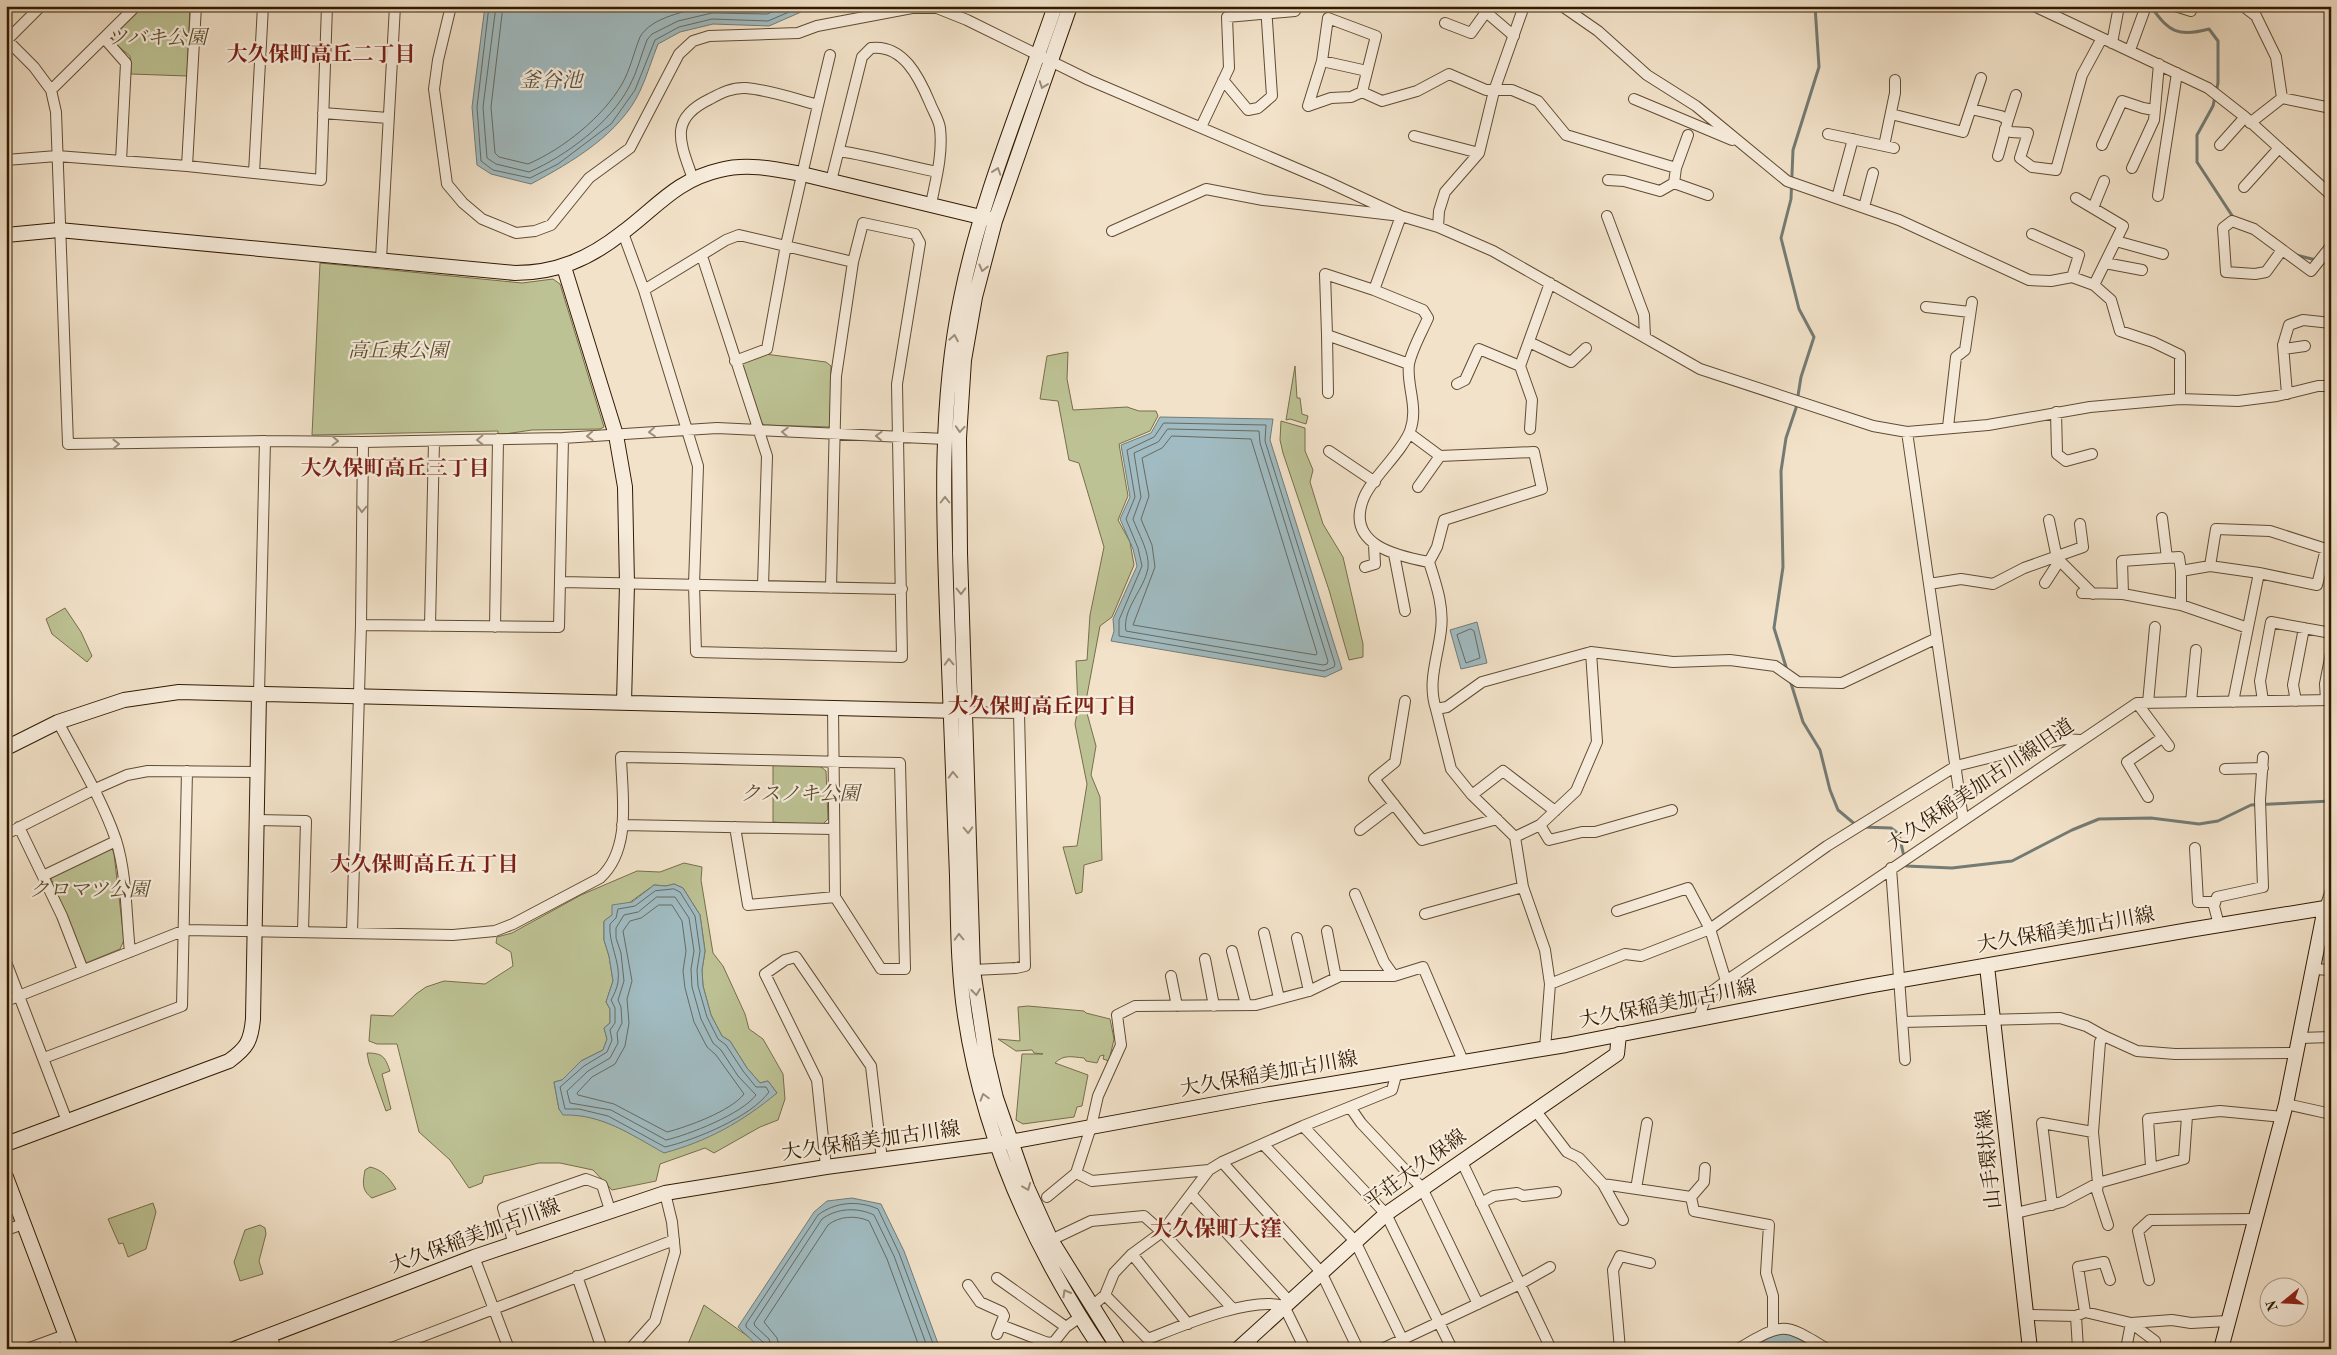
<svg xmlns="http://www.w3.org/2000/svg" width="2337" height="1355" font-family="'Old Standard TT','Noto Serif JP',serif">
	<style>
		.green { fill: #bdc294; stroke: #776e4a; fill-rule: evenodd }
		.water { fill: #a0bbc1; stroke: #747b74 }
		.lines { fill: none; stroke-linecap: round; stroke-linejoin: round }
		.shore { stroke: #686a60; stroke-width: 1 }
		.stream { stroke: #747b74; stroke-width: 3 }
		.river { stroke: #a0bbc1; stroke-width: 18 }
		.street-casing { stroke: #614c32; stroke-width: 12 }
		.secondary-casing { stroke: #311a00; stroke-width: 16 }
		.street { stroke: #f7ecdc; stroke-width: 10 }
		.secondary { stroke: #f7ecdc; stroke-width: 14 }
		.oneway { stroke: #9e8e79 }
		.labels { text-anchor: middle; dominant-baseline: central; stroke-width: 4.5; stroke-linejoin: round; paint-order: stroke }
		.park-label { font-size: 20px; font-style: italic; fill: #5b4c2c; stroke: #f7ecdc }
		.street-label { font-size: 20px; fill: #311a00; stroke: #f7ecdc }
		.neighbourhood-label { font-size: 21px; font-weight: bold; fill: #7a1f14; stroke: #f7ecdc }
		.water-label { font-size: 21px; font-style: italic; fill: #585244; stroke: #f7ecdc }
		.quarter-label { font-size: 22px; font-weight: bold; fill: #7a1f14; stroke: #f7ecdc }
	</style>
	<rect width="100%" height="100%" fill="#f2e2c9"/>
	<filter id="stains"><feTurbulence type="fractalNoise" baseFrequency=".004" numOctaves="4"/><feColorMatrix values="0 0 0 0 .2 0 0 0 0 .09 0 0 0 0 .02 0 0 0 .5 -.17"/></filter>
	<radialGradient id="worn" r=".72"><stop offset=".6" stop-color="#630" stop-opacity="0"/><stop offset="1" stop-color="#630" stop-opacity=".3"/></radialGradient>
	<!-- green -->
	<path class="green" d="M140,6H190L187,76L131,74L130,56L113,42L112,36Z
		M320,263L522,283L553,279L560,284L604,427L600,429L532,430L498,435V431L312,435Z
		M1068,352L1067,379L1073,410L1127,407L1139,411H1156L1158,416L1150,431L1119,444L1128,496L1118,520L1130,542L1134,565L1112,617L1100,626L1085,706L1096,746L1091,775L1100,797L1102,860L1084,865L1082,892L1076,894L1063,847L1077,846L1087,784L1075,724L1078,708L1076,661L1087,660L1090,615L1104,547L1079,463L1069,460L1058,401L1040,399L1047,356Z
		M765,354L826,362L831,366L830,427L764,425L760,420L741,366L743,360Z
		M1295,366L1297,398H1300L1302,414L1308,416L1306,424L1290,419L1286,420Z
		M1281,421L1305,428V451L1313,470L1310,482L1323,524L1343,557L1363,644V657L1349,660L1329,590L1283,453L1280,440Z
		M65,608L81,632L92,656L87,662L52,634L46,619Z
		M816,763L826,771L828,819L822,825L773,822V765Z
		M111,845L114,854L124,940L120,949L86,963L50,876Z
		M684,863L702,867L701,880L713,953L723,966L745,1014L749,1029L763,1039L783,1074L785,1099L778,1120L760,1127L714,1153L705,1148L660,1164L656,1181L612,1190L593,1170L560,1163H539L484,1176L482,1183L469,1188L450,1160L419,1132L397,1044H377L369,1041L371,1015L393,1016L416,994L426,987L444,981L485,984L513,966L511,952L496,943L497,937L512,933L581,895L637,871L660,872ZM674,884L683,888L700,915L705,951L702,970L703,986L711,1015L722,1036L730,1041L747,1068L760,1083L768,1081L777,1093L664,1152C630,1134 602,1114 563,1114L559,1109L554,1082L562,1080L581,1061L603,1050L607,1039L604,1028L610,1023V1009L606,1002L613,981L609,956L604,940V921L654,885L666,886Z
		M1028,1006L1084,1011L1086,1013L1110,1019L1114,1039L1109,1061L1103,1059L1104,1055L1100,1056L1097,1063L1086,1061L1084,1058C1072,1057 1064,1054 1055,1063L1088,1075L1082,1106L1077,1107L1074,1117L1023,1124L1016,1120L1022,1054H1043L1034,1053L1032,1050L1016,1051L998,1039L1020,1041L1018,1007Z
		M367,1053C383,1053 385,1057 390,1071L382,1074L391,1109L386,1111L369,1063Z
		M370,1167C383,1170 389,1178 396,1189L372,1198C361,1190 363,1182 365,1170Z
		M153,1203L156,1212L146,1249L128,1257L123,1243L119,1244L108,1219Z
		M260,1225L265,1228L266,1234L259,1261L263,1274L240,1281L234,1262L245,1230Z
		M704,1305L760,1345L761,1349H740C731,1341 725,1347 716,1349C707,1350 696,1349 686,1349Z"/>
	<!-- water -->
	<path class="water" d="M485,6H802L801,12L769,26L713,24L680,32L658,44C652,59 647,76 640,91C620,134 572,162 531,184L491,174L477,165L472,107Z
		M1160,417L1273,419L1270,440L1342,669L1325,677L1111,641L1114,631L1113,619L1137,566L1133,549L1120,519L1130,497L1121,445L1151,433Z
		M1477,622L1487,663L1461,669L1450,630Z
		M674,884L683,888L700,915L705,951L702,970L703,986L711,1015L722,1036L730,1041L747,1068L760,1083L768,1081L777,1093C742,1122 708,1141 664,1153C630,1134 602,1114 563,1115L559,1109L554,1082L562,1080L581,1061L603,1050L607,1039L604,1028L610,1023V1009L606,1002L613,981L609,956L604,940V921L612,915V905L632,902L654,885L666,886Z
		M852,1198L881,1204L904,1251L940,1349H761L738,1327L814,1212L827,1201Z"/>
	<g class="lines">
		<!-- shore -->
		<path class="shore" d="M489,6L477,107L481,161L493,170L530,178L558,164L611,124L635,90L655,40L679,27L712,19L768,21L796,9L797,6
			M496,6L483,107L487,158L496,164L529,172C566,156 610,123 629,87C637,73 641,55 647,40L652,34L678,21L712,13L767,14L787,6
			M503,6L491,107L495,153L499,157L528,164C563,149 603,117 622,84C630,70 634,52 640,37C651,17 687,11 708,6
			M1164,423L1266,425L1265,441L1335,664L1334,667L1324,671L1119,636V620L1142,566L1138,548L1126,519L1135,497L1127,450L1154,437Z
			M1168,429L1259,431L1260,443L1328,661L1327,664L1323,665L1126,631C1122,609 1144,590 1148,568C1150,552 1138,533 1133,519L1141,497L1134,453L1158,442Z
			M1172,436L1251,439L1317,653L1316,655L1133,625L1155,567L1152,545L1141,519L1149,496L1142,458L1162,448Z
			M1471,629L1474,631L1480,658L1466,663L1457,635Z
			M674,889L680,892L695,916L700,951L697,970L698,986L707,1017L718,1039L726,1045L743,1071L756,1087H766L769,1092C751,1117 695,1140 665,1147L608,1116L579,1109H565L560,1087L584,1066L607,1052L612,1040L610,1030L615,1023V1008L611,1000C614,995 617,988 618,982C621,962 608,943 610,924L616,918L618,909L635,906L655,891Z
			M657,897H675L689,918L694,951L691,969L692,987L701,1019L713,1043L721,1050L738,1076L756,1095C742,1114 688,1135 666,1140L611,1110L570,1103L567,1091L588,1071L610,1058L618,1043L617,1033L622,1023L621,1007L618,1000L624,981L621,953L616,938V928L624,915L638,912Z
			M659,905H672L682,921L686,951L683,971L685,988L694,1022L707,1047L716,1055L744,1094C731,1111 687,1127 667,1132L614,1104L578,1095L577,1093L592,1077L615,1064L625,1046L629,1023L627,999L632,981L623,931L630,921L641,918Z
			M766,1349L764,1343L746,1327V1324L818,1215C835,1202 858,1200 878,1209L899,1253L935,1349
			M772,1349L769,1339L755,1326L754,1323L822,1219C837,1208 857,1207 874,1215L894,1256L928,1349
			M780,1349L777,1338L764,1322L828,1225C839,1216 856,1215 869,1221L887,1259L920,1349"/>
		<!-- stream -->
		<path class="stream" d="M2151,6C2168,33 2180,37 2209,29L2218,41V83L2213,106L2197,135V162L2233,217
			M2262,230L2275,239
			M2296,255L2316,260
			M2323,261L2331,268
			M1787,670L1774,628L1783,567L1781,471L1786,438L1796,408L1801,377L1814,337L1799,309L1781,238L1791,199L1793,150L1819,67L1815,6
			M1790,680L1803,722L1820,750L1830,790L1838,810L1856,825
			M1862,827L1891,828L1899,834L1906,866L1952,868L2012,861L2072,830L2099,819L2151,818L2199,824L2218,821L2251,805L2331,801"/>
		<!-- river -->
		<path class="river" d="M1752,1349C1783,1330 1783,1331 1815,1349"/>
		<defs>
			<path id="street" d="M451,6L438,60L434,89L447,184L463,203L482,219L516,233L535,231L551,225L589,178L630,148L679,54L693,41L709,36L798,33L817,26L912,8H937L967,20L1089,80L1326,181L1401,216L1438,227L1493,251L1700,369L1873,426L1907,432L1988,425L2090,407L2180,399L2238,401L2277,396L2318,386H2331
				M1562,6L1598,31L1647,75L1696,106L1787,181L1899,220L2029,280L2051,281L2072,277L2094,285L2111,300L2120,331L2153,342L2180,355V399
				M2034,6L2208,88L2245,117L2331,195
				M2175,6L2191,11
				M2243,6L2256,16L2276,57L2282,98L2250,123
				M1445,23L1471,33L1486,12L1514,36
				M104,38L126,63L121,161
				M7,40L34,67L51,90L56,112L68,444L265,441L363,442L563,438L717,428L945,439
				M6,41L41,6
				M2112,43L2119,6
				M2130,50L2146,6
				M1322,61L1367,71
				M1223,80L1248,110L1258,108L1272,96L1266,6
				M51,90L136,6
				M1362,92L1376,36L1328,18L1322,61L1308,106L1331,98L1351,97L1362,92L1382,101L1417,91L1449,74L1486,90H1512L1538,101L1566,135L1676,168L1674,183L1708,195
				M2282,98L2331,108
				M1634,99L1732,140
				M818,105L830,55
				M1971,109L2001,116L2008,120L1998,156
				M323,113L388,118
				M1891,114L1963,132L1981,78
				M2008,120L2016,95
				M1201,127L1229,68L1227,17L1295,11L1298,6
				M2005,129L2011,132L2028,133L2020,158L2032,167L2056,170L2082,75L2102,38
				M1828,134L1894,148
				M1414,136L1479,153
				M2102,145L2122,101L2143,108L2154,110
				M2220,145L2245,117
				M1884,146L1895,93V80
				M839,151C872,156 904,165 937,172
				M6,160L57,156L187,166L321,180L327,6
				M187,166L196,6
				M1676,168L1688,135
				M2132,168L2154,120L2159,64
				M254,173L263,6
				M693,179C680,142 668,119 710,99C721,93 733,87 746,88C770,90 795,99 818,105L786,245L767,349L735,361
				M1608,180L1624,181L1660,191L1674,183
				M831,181L862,57L871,48C903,44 919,77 930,103C933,111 939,120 940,128C943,154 936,179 931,204
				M2244,187L2279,148
				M2158,196L2177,73
				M1837,198L1853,139
				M2076,198L2123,226L2094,285
				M1864,207L1873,173
				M2093,208L2104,181
				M1607,216L1644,315L1645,337
				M1438,227L1439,211L1445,192L1479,153L1494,91L1524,6
				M1112,231L1206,189L1263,200L1401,216L1374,290L1423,310L1428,318C1422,332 1412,349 1409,364C1406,385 1419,407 1410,431C1401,454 1370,479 1363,500C1346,545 1397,556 1429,562C1436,584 1444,606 1441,630C1438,657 1427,682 1436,709L1447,707L1482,682L1591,652L1673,662L1730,660L1775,666L1798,682L1842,683L1937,638
				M623,233L644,290L698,466L694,585L696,652L902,657L897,384L920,243L915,234L863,223L853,262
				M2032,234L2079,255L2072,277
				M2116,241L2163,254
				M2282,250L2266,272L2255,274L2226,272L2223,228L2232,221L2254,229L2311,271L2331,246
				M702,256L767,456L763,586
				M381,259L395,6
				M2105,263L2142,270
				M644,290L726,240L739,235L853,262L836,376L831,588
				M1374,290L1325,274L1327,335L1409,364
				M1926,307L1970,312
				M1327,335L1328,393
				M1529,342L1571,362L1586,348
				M2284,349L2305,346
				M1520,366L1532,400L1530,429
				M1457,384L1465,380L1479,349L1520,366L1550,283
				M2287,394L2283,345L2289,325L2303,320L2331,323
				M2056,412L2057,454L2066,461L2092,454
				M1948,427L1956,357L1965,350L1972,302
				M1907,432L1963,819
				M1409,433L1440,456L1534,452L1542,489L1444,520L1437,547L1429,562
				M1329,451L1375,482
				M1418,487L1440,456
				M2162,518L2167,558
				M1394,554L1405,611
				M2057,558L2093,594
				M2210,566L2216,529L2270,531L2326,549L2317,585L2259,573L2233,702
				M1365,567L1375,564L1374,545
				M2181,571L2210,566L2259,573
				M561,582L902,589
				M2045,583L2056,566L2057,558L2049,520
				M1929,584L1961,579L1993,584L2024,568L2083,547L2080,524
				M2082,593L2123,594L2181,605L2248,628
				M2123,594L2122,561L2179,557L2181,571V605
				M361,625L559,627L563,438
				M430,626L434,441
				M495,627L498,439
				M259,694L265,441
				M2326,700L2325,684L2331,653
				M1405,701L1395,762L1374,779L1422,840L1497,819
				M2263,701L2260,681L2271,622L2331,633
				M2296,701L2293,685L2304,628
				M2191,702L2196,650
				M2137,703L2169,746
				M2148,703L2155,627
				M1436,709L1451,769L1472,795L1515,837L1540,825L1576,791L1597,742L1591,652
				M964,712L1019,713L1025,966L1016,968L973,970
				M58,722C78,760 102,799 116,840C127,875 126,916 130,952
				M2225,769L2263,768
				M1472,795L1503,771L1555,811
				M2148,797L2127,762L2162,738
				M257,820L306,821L303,931
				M622,825L834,829
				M1540,825L1549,840L1582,832H1595L1672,810
				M19,827L62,916L83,970
				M735,827L748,905L835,897
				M1360,830L1394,804
				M6,834L93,790L127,775L148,771L258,772
				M1515,837L1523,887L1545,950L1550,984
				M2195,848L2198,902H2215
				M1891,868L1905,1060
				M43,876L116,841
				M1355,894L1384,962L1394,976
				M2325,908L2331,890
				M1617,911L1688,888L1710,929L1726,981
				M1425,914L1523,887
				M2219,925L2214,906L2217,897L2263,887L2260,800L2263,757
				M1327,931L1336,978
				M352,932L361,625L363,442
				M1264,933L1279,998
				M1297,938L1309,991
				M1232,951L1246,1005
				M1205,959L1214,1006
				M6,962L67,1121
				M2314,969L2331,970
				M1171,976L1177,1006
				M6,1001L185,930L453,935L495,931L513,924L600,878C632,849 622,796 621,757C714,758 807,762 900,763L905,969H881L835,897L833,707
				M1699,1018L1706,996L1726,981L2137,703L2331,700
				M1903,1022L2060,1018L2086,1026L2104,1036L2137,1051L2175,1054L2296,1053
				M2104,1036L2100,1042L2093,1132L2098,1183L2097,1191L2108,1225
				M2300,1038L2331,1037
				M1545,1049L1550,984L1625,954L1641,956L1710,929L1827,846L1956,766L2064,739L2080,740
				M44,1058L182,1006L187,771
				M2286,1104L2331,1114
				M1350,1107L1361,1123L1422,1188L1478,1304
				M1535,1110L1567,1152L1579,1158L1603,1184L1691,1197L1694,1211L1769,1225L1766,1273L1773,1296V1330
				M1303,1126L1386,1214L1452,1349
				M1263,1144L1355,1241L1407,1349
				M1461,1160L1551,1349
				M1222,1162L1321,1272L1358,1349
				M826,1167L817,1080L765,974L785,960L796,957L871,1066L882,1160
				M2151,1167L2148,1119L2220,1111L2283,1117
				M1076,1173L1092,1181L1209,1170
				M1603,1184L1623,1220
				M1636,1189L1647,1123
				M1191,1194L1289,1301
				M1047,1197L1076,1173L1091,1127L1098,1096L1121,1045L1117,1015L1135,1006L1256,1005L1309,991L1340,976H1394L1423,967L1463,1061
				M1691,1197L1704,1182L1705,1168
				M1481,1203L1494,1196L1517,1193L1523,1196L1556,1192
				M2052,1205L2042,1123L2093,1132
				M2016,1213L2062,1202L2098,1183L2184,1159L2187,1116
				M6,1230L23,1224
				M1051,1240L1091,1221L1144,1216L1162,1232L1233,1309
				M514,1244L503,1208L586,1179L602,1185L610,1210
				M1132,1254L1188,1324
				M474,1257L509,1349
				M577,1276L602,1349
				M997,1278L1066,1327
				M2149,1280L2138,1231L2150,1220L2254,1219
				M968,1285L980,1302L1002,1312L1004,1316L997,1334
				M1105,1295L1148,1339C1181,1326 1250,1296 1284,1306L1305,1349
				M1091,1307L1105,1295L1114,1273L1132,1254L1162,1232L1209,1170L1222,1162L1303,1126L1392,1090L1397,1072
				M2085,1312L2078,1267L2104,1262L2110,1280
				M2026,1315L2076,1316L2085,1312L2131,1323L2172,1320L2191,1323L2228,1321
				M2076,1316L2078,1349
				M1001,1325L1048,1343L1054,1342L1066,1327L1080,1317
				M271,1335L276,1349
				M1249,1338L1255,1349
				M27,1349L65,1335
				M389,1349L674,1240
				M630,1349L655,1321L675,1252L672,1222L665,1193
				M1382,1349L1520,1284L1550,1267
				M1620,1349L1613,1270L1620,1256L1650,1263
				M1738,1349C1784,1322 1783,1322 1827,1349
				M2126,1349L2131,1323L2155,1341L2154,1349"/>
			<path id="secondary" d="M1055,6C1022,103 981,198 961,298C936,419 945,545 949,667C952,737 954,807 957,876C958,923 958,970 965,1016C983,1136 1034,1249 1101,1349
				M1070,6L995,221L975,297L964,360L959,438L960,553L973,970L986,1056L996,1098L1027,1187L1051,1240L1119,1349
				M6,235L59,230L515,273C556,273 589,259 622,233C656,208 676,180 720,170C747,163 775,169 802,174L989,219
				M564,267L616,435L625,487L627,584L624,703
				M6,748L58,722L124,700L179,692L958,711
				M1987,966L2030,1349
				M6,1144L229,1061C247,1048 251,1041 253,1019L259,694
				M6,1177L71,1349
				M234,1349L474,1257L665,1193L826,1167L999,1144L1264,1095L1566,1045L1868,986L2189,930L2331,907
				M1238,1349L1386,1214L1617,1054L1619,1034
				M2221,1349L2286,1104L2325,908"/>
		</defs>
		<!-- street casing -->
		<use href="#street" class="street-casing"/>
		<!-- secondary casing -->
		<use href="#secondary" class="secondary-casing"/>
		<!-- street -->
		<use href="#street" class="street"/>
		<!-- secondary -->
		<use href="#secondary" class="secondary"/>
	</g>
	<!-- one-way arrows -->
	<defs><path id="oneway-chevron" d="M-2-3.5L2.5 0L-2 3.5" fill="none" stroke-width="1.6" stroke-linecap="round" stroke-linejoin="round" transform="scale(1.25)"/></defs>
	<g class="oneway">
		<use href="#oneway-chevron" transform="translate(1043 85) rotate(110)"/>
		<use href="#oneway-chevron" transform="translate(997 171) rotate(-71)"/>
		<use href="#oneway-chevron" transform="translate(983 268) rotate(104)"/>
		<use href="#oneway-chevron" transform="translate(954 338) rotate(-80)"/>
		<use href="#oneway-chevron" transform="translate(960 429) rotate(94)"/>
		<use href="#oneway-chevron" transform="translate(652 432) rotate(176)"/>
		<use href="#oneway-chevron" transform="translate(785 432) rotate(-177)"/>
		<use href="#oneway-chevron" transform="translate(590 436) rotate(177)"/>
		<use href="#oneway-chevron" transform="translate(879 436) rotate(-178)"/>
		<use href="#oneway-chevron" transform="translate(480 440) rotate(179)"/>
		<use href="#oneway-chevron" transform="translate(335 441) rotate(2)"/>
		<use href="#oneway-chevron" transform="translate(116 444) rotate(-1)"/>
		<use href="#oneway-chevron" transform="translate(945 500) rotate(-90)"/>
		<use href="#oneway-chevron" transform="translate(362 509) rotate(91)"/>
		<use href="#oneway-chevron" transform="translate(961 591) rotate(89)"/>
		<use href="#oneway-chevron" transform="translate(949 662) rotate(-92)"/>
		<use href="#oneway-chevron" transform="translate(953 775) rotate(-92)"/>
		<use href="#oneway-chevron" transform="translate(968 830) rotate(88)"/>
		<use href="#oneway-chevron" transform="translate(959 937) rotate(-92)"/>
		<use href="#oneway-chevron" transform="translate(976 992) rotate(83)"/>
		<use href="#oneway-chevron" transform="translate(984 1097) rotate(-106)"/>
		<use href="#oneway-chevron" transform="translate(1027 1187) rotate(68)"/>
		<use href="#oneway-chevron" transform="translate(1066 1293) rotate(-120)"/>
	</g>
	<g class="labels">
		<!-- park labels -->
		<g class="park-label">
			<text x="157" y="39">ツバキ公園</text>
			<text x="398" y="352">高丘東公園</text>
			<text x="800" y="795">クスノキ公園</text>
			<text x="89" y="891">クロマツ公園</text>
		</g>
		<!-- street labels -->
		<g class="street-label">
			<text transform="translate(1981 786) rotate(-34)">大久保稲美加古川線旧道</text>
			<text transform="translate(2066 931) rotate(-10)">大久保稲美加古川線</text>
			<text transform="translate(1668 1005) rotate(-11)">大久保稲美加古川線</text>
			<text transform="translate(1269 1075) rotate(-10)">大久保稲美加古川線</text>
			<text transform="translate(871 1142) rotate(-8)">大久保稲美加古川線</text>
			<text transform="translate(1990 1159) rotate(-96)">山手環状線</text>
			<text transform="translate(1416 1170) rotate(-36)">平荘大久保線</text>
			<text transform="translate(475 1237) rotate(-20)">大久保稲美加古川線</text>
		</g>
		<!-- neighbourhood labels -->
		<g class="neighbourhood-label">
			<text x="321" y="55">大久保町高丘二丁目</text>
			<text x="395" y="469">大久保町高丘三丁目</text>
			<text x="1042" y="707">大久保町高丘四丁目</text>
			<text x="424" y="865">大久保町高丘五丁目</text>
		</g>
		<!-- water labels -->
		<g class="water-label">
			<text x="551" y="81">釜谷池</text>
		</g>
		<!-- quarter labels -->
		<g class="quarter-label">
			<text x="1216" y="1230">大久保町大窪</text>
		</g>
	</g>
	<!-- margin -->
	<rect width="2337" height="1355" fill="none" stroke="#f2e2c9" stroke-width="25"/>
	<rect x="8" y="8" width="2322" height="1340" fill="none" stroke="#311a00" stroke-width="2.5"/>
	<rect x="12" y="12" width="2312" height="1330" fill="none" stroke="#311a00"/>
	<!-- north arrow -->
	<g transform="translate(2284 1302) rotate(252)"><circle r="24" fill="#f7ecdc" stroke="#a89884"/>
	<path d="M0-4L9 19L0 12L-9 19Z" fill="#8f2418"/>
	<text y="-8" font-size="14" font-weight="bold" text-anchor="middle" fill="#311a00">N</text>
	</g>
	<rect width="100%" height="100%" filter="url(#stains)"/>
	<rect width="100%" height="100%" fill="url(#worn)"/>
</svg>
